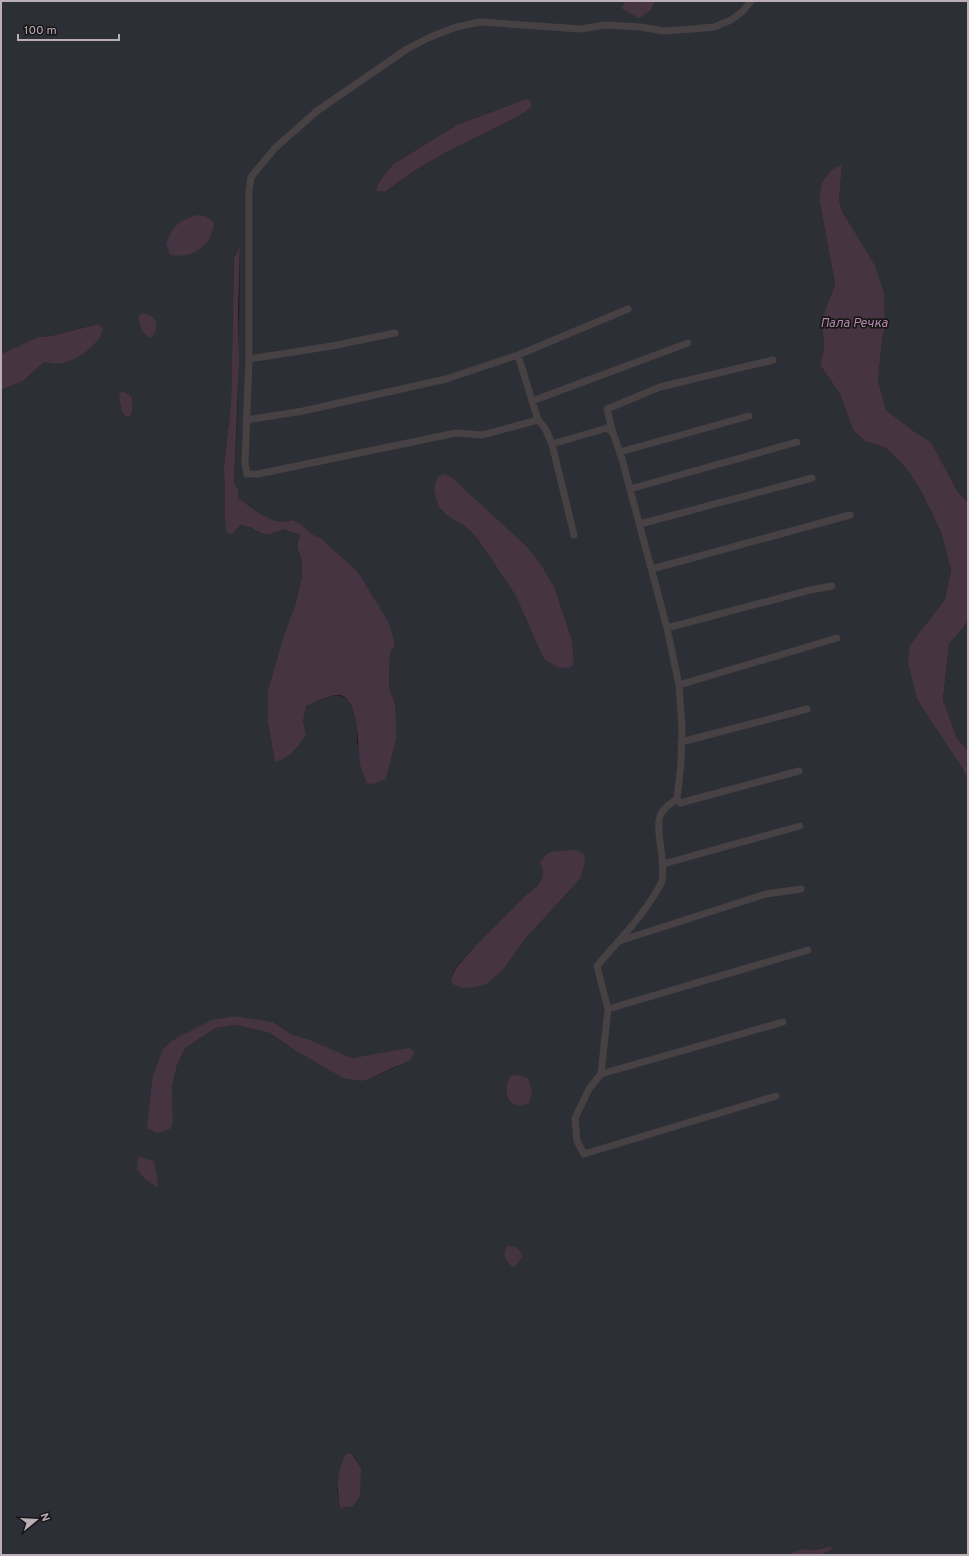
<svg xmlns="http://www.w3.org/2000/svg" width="969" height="1556" font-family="Overpass,sans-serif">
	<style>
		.green { fill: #2d2f37; fill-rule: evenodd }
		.water { fill: #463443 }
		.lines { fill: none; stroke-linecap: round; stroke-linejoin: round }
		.street { stroke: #474144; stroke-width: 7 }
		.labels { text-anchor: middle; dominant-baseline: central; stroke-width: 3.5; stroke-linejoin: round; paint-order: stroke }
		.water-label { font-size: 13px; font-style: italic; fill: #b488ae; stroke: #181616 }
	</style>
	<rect width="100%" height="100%" fill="#1d1b1b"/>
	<!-- green -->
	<path class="green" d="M1,1H626L621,8L651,10L655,1H968V503L958,492L931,442L912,430L886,410L878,382L882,340L885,325L884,293L843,212L839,200L842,166L831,170L822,182L819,198L835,284L822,319L824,349L820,365L840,394L853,430L865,441L886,448L907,469L922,493L941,532L951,570L945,599L910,645L961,766L968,779V1555H821L831,1550V1546L815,1550L802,1549L785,1555H1V390L23,381L44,362L66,363L98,324L51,336L38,337L1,354ZM526,99L531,108C501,128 467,140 436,158C418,168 401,180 385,192L377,191L379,182L393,164L457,125ZM240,248L238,401L234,483L238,489V498C254,509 273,527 292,520L302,525L310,533L322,539L357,571L394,647L390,653L389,688L395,703L396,740L386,779C381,773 360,752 358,746C356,741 358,733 357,728C352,687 337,692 306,706L303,722L282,760L275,762L268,724L279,656L295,606L302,576V561L297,547L300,535L283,529C259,541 261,529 241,525L232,534L225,520L224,465L231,404L234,258ZM435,484L555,589L572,640L574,664L523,609L516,596L477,538L467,528L449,517ZM543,869L580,879L525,939L504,969L451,979L456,967L478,943L526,895L537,886L542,879ZM236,1016L273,1022L293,1035L308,1039L352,1058L377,1054L398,1066L364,1081L314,1061L293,1049L270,1033L235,1025L216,1028L185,1048L177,1065L172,1087L173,1123L170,1129L173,1040ZM353,1454L361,1468L340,1508L337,1489Z
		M968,620V751L957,738L943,700L949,644L963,628Z"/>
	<!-- water -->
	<path class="water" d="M626,1H655L651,10L639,18L621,8Z
		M526,99L531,101V108C501,128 467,140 436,158C418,168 401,180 385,192L376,191L379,182L393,164L457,125Z
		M842,165L839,200L843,213L875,266L884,293L885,325L882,340L878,381L886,410L912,430L931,442L958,492L968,503V620L963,628L949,644L943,700L957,738L968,751V779L961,766L917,699L908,662L910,645L945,599L951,570L941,532L922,493L907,469L886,448L865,441L853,430L840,394L820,365L824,349L822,319L835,284L819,198L822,182L831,170Z
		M197,215L205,216L214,222C212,246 194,259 170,255L166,243C175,224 177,222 197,215Z
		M240,247L238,311L239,362L234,483L238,489V498C254,509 273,527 292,520L302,525L310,533L322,539L357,571L388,621L394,640V647L390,653L389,688L395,703L396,719V740L386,779L374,784L367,783C365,778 363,773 361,768C357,752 361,697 339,695C328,695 316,702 306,706L303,722L306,735C298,746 290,759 275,762L268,724V691L284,635L295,606L302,576V561L297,547L300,535L283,529C258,541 262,529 241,525L232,534L227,533L225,520L224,465L231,404L234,258Z
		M143,313C145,314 150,315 152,316C159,322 157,335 149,338L142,331L138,317Z
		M98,324L103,329C100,343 80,358 67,362C60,365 51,363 44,362L23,381L1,390V354L38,337L51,336Z
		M121,392H124L132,397V410L130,416L127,417L122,412L119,395Z
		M445,474L451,477L526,546L540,563L555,589L572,640L574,664L569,668L557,667L544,659L516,596L477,538L467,528L449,517L439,507L434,491L435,484L438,477Z
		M575,850L584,854L585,862L580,879L525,939L504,969L488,983L476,987L464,988L452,984L451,979L456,968L478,943L526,895L537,886L542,879L543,869L540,862L549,852Z
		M236,1016L273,1022L293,1035L308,1039L352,1058L409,1048L415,1052L410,1060L364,1081L343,1078L293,1049L270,1033L235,1025L216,1028L185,1048L177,1065L172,1087L173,1123L170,1129L157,1133L147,1128L153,1075L163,1049L173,1040L212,1020Z
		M516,1075L528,1078L532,1091L529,1103C508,1112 502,1092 510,1076Z
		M138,1156L153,1161C156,1167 158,1181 158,1188L144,1178L137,1169Z
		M507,1246C516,1245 520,1249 522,1257L517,1264L513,1267C505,1261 502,1255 507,1246Z
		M346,1454H352L361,1468L360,1496L353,1506L340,1508C337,1487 336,1474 346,1454Z
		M832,1546L831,1550L821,1555H785L802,1549L815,1550Z"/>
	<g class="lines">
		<!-- street -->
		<path class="street" d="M751,1L743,11L731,20L714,27L693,29L663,31L641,27L605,25L581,29L480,22L456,27L428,38L407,49L317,111L275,148L251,177L249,191V359L245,463L247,474H258L456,433L482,435L538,420L545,428L552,444L607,428L613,433L622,459L667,628L679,685L682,727L681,763L677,799L680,803L799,771
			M518,355L538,420
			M249,359L332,346L395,333
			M532,401L688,343
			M246,420L303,411L446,379L518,355L628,309
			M613,433L607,409L660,387L773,360
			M552,444L574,535
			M620,452L749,416
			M630,489L797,442
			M640,524L812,478
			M652,569L850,515
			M667,628L810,590L832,586
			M679,685L837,638
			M681,742L807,709
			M677,799C671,803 663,808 660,816C655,831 666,861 662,880C661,886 656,892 653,897C638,922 616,943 597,966L608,1009L601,1074L589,1089L575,1118L577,1141L584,1154L776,1096
			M663,864L800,826
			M619,941L766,894L801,889
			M608,1009L808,950
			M601,1074L783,1022"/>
	</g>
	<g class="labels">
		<!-- water labels -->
		<g class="water-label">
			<text x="854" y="324">Пала Речка</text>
		</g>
	</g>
	<!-- border -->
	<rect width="969" height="1556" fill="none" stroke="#bcaeb7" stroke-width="4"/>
	<!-- north arrow -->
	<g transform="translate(36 1520) rotate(72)" stroke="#181616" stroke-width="3" paint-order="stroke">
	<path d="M0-3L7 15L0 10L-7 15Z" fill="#bcaeb7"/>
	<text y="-6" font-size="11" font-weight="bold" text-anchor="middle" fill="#bcaeb7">N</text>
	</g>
	<!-- scale -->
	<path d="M18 34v6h101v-6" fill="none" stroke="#bcaeb7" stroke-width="2"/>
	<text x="24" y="34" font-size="12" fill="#bcaeb7" stroke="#181616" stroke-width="3" paint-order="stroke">100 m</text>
</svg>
